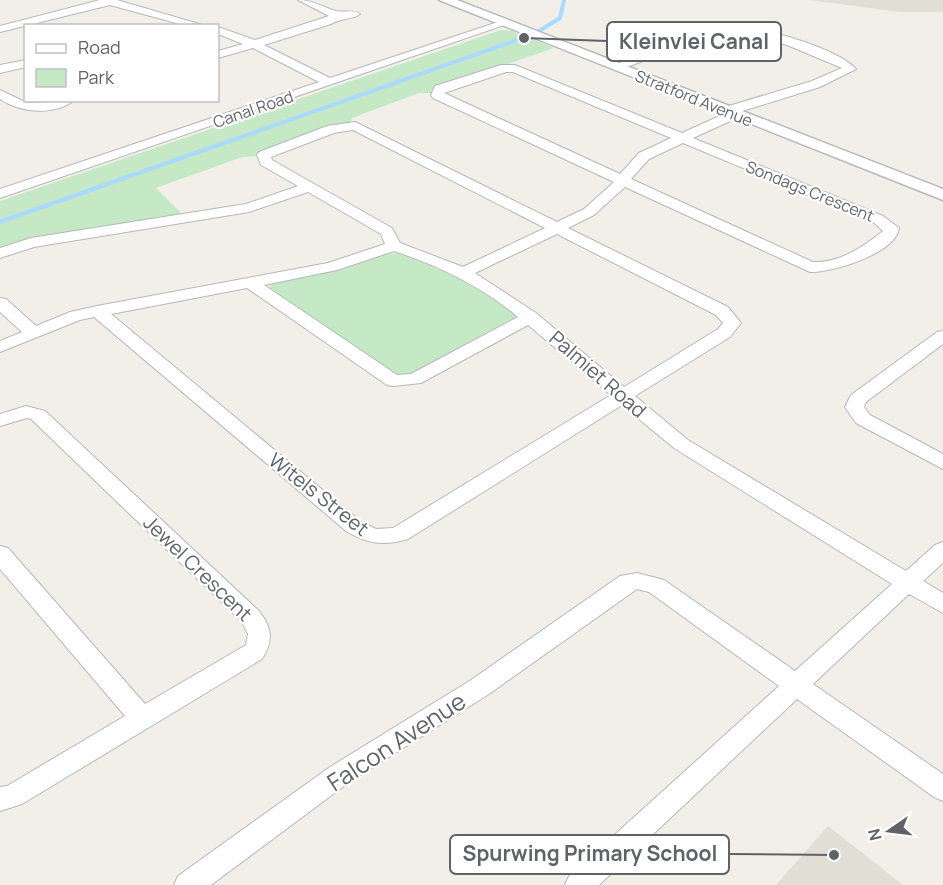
<svg xmlns="http://www.w3.org/2000/svg" width="943" height="885" font-family="Manrope,sans-serif">
	<style>
		.education { fill: #e1ded6 }
		.green { fill: #c5e8c5 }
		.lines { fill: none; stroke-linecap: round; stroke-linejoin: round }
		.stream-far1 { stroke: #aadaff; stroke-width: 4 }
		.stream { stroke: #aadaff; stroke-width: 4.5 }
		.minor-casing { stroke: #b5b8bc; stroke-width: 2 }
		.tertiary-casing { stroke: #b5b8bc; stroke-width: 3 }
		.minor { fill: #fff; fill-rule: evenodd }
		.tertiary { fill: #fff; fill-rule: evenodd }
		.labels { text-anchor: middle; dominant-baseline: central; stroke-width: 4.5; stroke-linejoin: round; paint-order: stroke }
		.far-street-label { font-size: 16px; fill: #5f6368; stroke: #fff }
		.street-label { font-size: 20px; fill: #5f6368; stroke: #fff }
		.near-street-label { font-size: 24px; fill: #5f6368; stroke: #fff }
		.leader { fill: none; stroke: #5f6368; stroke-width: 2 }
		.callout-dot { fill: #5f6368; stroke: #fff; stroke-width: 2 }
		.callout { fill: #fff; stroke: #5f6368; stroke-width: 2 }
		.callout-label { font-size: 21px; text-anchor: middle; font-weight: bold; fill: #5f6368 }
	</style>
	<rect width="100%" height="100%" fill="#f1efe8"/>
	<!-- education -->
	<path class="education" d="M808,0H943V12H900Z
		M828,826L903,885H776Z"/>
	<!-- green -->
	<path class="green" d="M501,30L512,31L554,48L435,89L431,93H419L352,118L350,123L265,151L259,156L242,157L156,188L180,212L179,215L0,250V201Z
		M398,253L412,256L437,269L456,273L514,310L517,317L411,375L398,377L269,288L273,282L340,269L379,255Z"/>
	<g class="lines">
		<!-- stream-far1 -->
		<path class="stream-far1" d="M213,147L534,34L560,18L564,0"/>
		<!-- stream -->
		<path class="stream" d="M0,222L218,145"/>
		<defs>
			<path id="minor" d="M100,0H117L206,26H187L110,5L0,32V26Z
				M298,0C313,0 322,7 336,11C345,13 353,9 360,14C352,20 340,18 331,24L264,45L330,78L501,21L510,23L0,198V189L319,82L253,48L218,58V51L243,44L218,34V27L255,40L329,16Z
				M726,23C756,26 837,47 856,69L820,87L739,112V117L693,138L883,216L899,228C897,253 831,273 810,272L625,187L594,215L568,228L728,307L741,323L730,337L635,396L688,440L906,571L935,545L943,542V563L923,581L943,593V613L909,594L813,684L943,774V801L934,797L797,699L599,885H565L569,876L779,686L649,592L637,589L489,694L348,783L211,885H174L178,876L330,767L471,680L620,576L637,573L664,580L795,671L892,584L674,448L622,405L408,539C384,546 367,544 346,531L94,317L80,320L0,352V341L22,332L0,312V298L6,299L36,326L70,312L97,306L328,263L385,244L381,234L308,192L249,212L34,247L0,258V248L31,238L246,204L298,186L261,165L257,155L259,152L327,126L355,122L557,222L584,209L614,182L433,98L431,95L435,86L501,65H515L682,133L724,114L721,111L722,108L812,81L842,68L787,45L727,29L619,70L609,67ZM506,72H513L671,138L639,153L620,174L444,93ZM353,130L545,228L463,267L400,243L392,228L272,160L271,157L334,133ZM683,143L873,222L883,231C863,247 840,263 813,262L631,179L649,159ZM557,234L716,315L723,323L718,329L624,387L536,313L475,273ZM394,251C437,265 483,287 518,317L411,374L397,375L264,285L337,270ZM247,288L387,385L393,386L421,383L528,325L611,395L393,528L376,529L360,521L111,314Z
				M26,60V67L0,73V65Z
				M0,90L27,103L75,100C54,116 21,113 0,99Z
				M943,331V344L866,402L864,407L870,415L943,454V469L856,423L845,407L851,395L937,332Z
				M26,406L45,411L258,610C272,627 274,640 262,659L22,804L0,811V787L7,786L125,716L0,569V546L8,548L145,704L246,645L248,634L242,622L31,419L27,418L0,426V414Z"/>
			<path id="tertiary" d="M439,0H457L943,189V200Z"/>
		</defs>
		<!-- minor casing -->
		<use href="#minor" class="minor-casing"/>
		<!-- tertiary casing -->
		<use href="#tertiary" class="tertiary-casing"/>
		<!-- minor -->
		<use href="#minor" class="minor"/>
		<!-- tertiary -->
		<use href="#tertiary" class="tertiary"/>
	</g>
	<g class="labels">
		<!-- far-street labels -->
		<g class="far-street-label">
			<text transform="translate(694 98) rotate(22)">Stratford Avenue</text>
			<text transform="translate(253 109) rotate(-19)">Canal Road</text>
			<text transform="translate(810 191) rotate(22)">Sondags Crescent</text>
		</g>
		<!-- street labels -->
		<g class="street-label">
			<text transform="translate(598 374) rotate(41)">Palmiet Road</text>
			<text transform="translate(319 494) rotate(38)">Witels Street</text>
			<text transform="translate(198 568) rotate(44)">Jewel Crescent</text>
		</g>
		<!-- near-street labels -->
		<g class="near-street-label">
			<text transform="translate(396 741) rotate(-33)">Falcon Avenue</text>
		</g>
	</g>
	<!-- callouts -->
	<path class="leader" d="M524 38L607 41M834 855L729 854"/>
	<g class="callout-dot">
		<circle cx="524" cy="38" r="6"/>
		<circle cx="834" cy="855" r="6"/>
	</g>
	<g class="callout">
		<rect x="607" y="22" width="174" height="39" rx="6"/>
		<rect x="450" y="835" width="279" height="39" rx="6"/>
	</g>
	<g class="callout-label">
		<text x="694" y="49">Kleinvlei Canal</text>
		<text x="590" y="861">Spurwing Primary School</text>
	</g>
	<!-- legend -->
	<rect x="24" y="24" width="195" height="78" fill="#ffffff" stroke="#bfc1c3" stroke-width="1.5"/>
	<rect x="36" y="44" width="30" height="9" fill="#ffffff" stroke="#bfc1c3" stroke-width="1.5"/>
	<text x="78" y="54" font-size="18" fill="#5f6368">Road</text>
	<rect x="36" y="69" width="30" height="18" fill="#c5e8c5" stroke="#bfc1c3" stroke-width="1.5"/>
	<text x="78" y="84" font-size="18" fill="#5f6368">Park</text>
	<!-- north arrow -->
	<g transform="translate(889 831) rotate(256)" stroke="#ffffff" stroke-width="4.5" paint-order="stroke">
	<path d="M0-4.5L10 22L0 15L-10 22Z" fill="#5f6368"/>
	<text y="-9" font-size="16" font-weight="bold" text-anchor="middle" fill="#5f6368">N</text>
	</g>
</svg>
